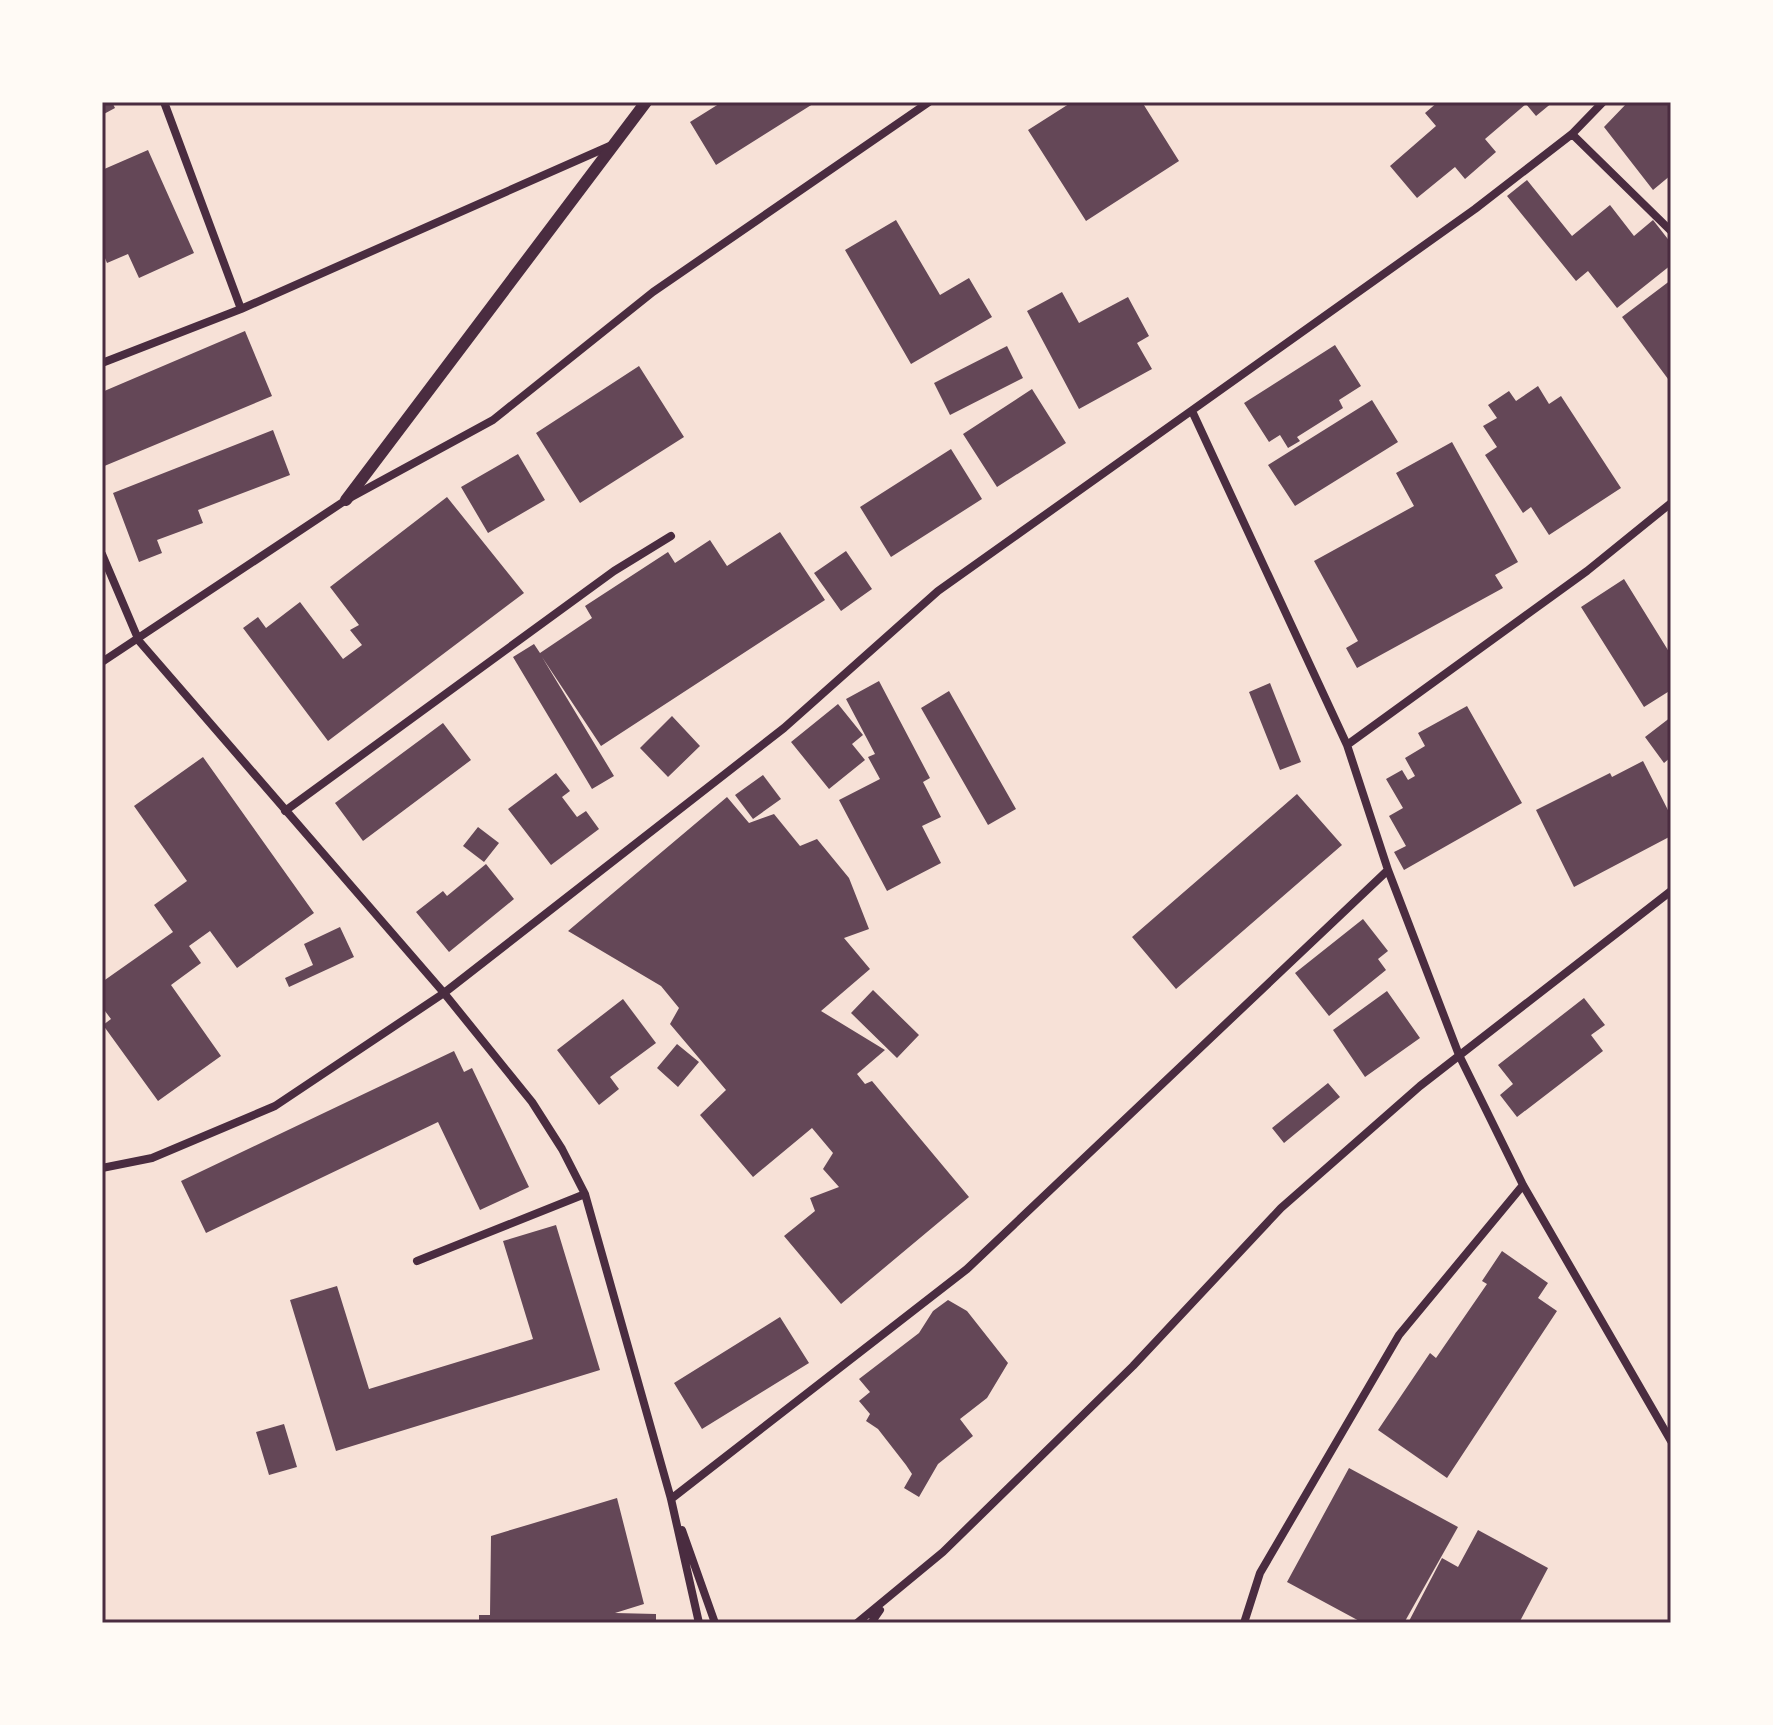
<svg xmlns="http://www.w3.org/2000/svg" width="1773" height="1725" font-family="'Source Serif 4',serif">
	<style>
		.building { fill: #644757 }
		.lines { fill: none; stroke-linecap: round; stroke-linejoin: round }
		.minor { stroke: #4a2c40; stroke-width: 8 }
		.tertiary { stroke: #4a2c40; stroke-width: 12 }
		.neatline { fill: none; stroke: #4a2c40; stroke-width: 3 }
	</style>
	<rect width="100%" height="100%" fill="#f7e1d7"/>
	<!-- building -->
	<path class="building" d="M102,102H112L115,108L102,115Z
		M722,102H816L716,165L690,122Z
		M1072,102H1142L1179,161L1086,221L1028,130Z
		M1438,102L1455,105L1459,102H1553L1536,116L1526,104L1485,139L1496,152L1465,179L1455,167L1417,198L1390,166L1436,126L1425,113Z
		M1628,102H1671V175L1653,190L1604,127Z
		M148,150L194,253L139,278L128,254L107,263L102,251V170Z
		M1527,180L1572,236L1610,205L1634,236L1653,220L1671,243V265L1617,308L1588,271L1576,281L1507,196Z
		M896,220L940,295L969,278L992,317L911,364L845,250Z
		M1671,280V383L1622,317Z
		M1062,292L1079,323L1128,297L1149,336L1137,343L1152,369L1079,409L1027,311Z
		M245,331L272,396L102,467V392Z
		M1335,345L1361,386L1339,400L1343,408L1297,437L1300,441L1288,448L1280,435L1269,442L1244,403Z
		M1007,346L1023,378L950,415L934,383Z
		M639,366L684,437L580,503L536,433Z
		M1538,386L1549,404L1561,396L1621,488L1549,535L1531,507L1523,513L1485,455L1497,447L1483,426L1497,418L1488,405L1509,391L1516,401Z
		M1032,389L1066,443L997,487L963,434Z
		M1372,400L1398,442L1295,506L1268,465Z
		M273,430L290,475L198,510L203,523L157,540L162,553L139,562L113,493Z
		M1452,442L1518,562L1495,575L1503,588L1357,668L1346,648L1358,641L1314,561L1414,506L1396,473Z
		M951,449L982,499L891,557L860,507Z
		M518,454L545,500L488,533L461,487Z
		M447,497L524,593L328,741L243,628L258,617L266,628L300,602L343,659L362,645L350,630L359,625L330,587Z
		M780,532L825,600L601,746L542,657L614,776L592,789L513,657L534,644L540,653L592,618L585,606L668,552L675,563L710,540L727,566Z
		M846,551L872,589L841,611L814,573Z
		M1624,579L1671,655V690L1644,707L1581,607Z
		M879,681L930,778L923,782L941,817L922,826L941,863L887,891L839,800L880,779L868,757L875,754L846,699Z
		M1270,683L1301,762L1280,770L1249,692Z
		M949,691L1016,809L988,825L921,708Z
		M838,704L863,735L852,744L865,760L829,789L791,742Z
		M1467,706L1522,803L1404,870L1394,852L1406,846L1389,816L1403,808L1386,779L1402,770L1408,780L1415,776L1405,758L1425,746L1418,733Z
		M672,716L700,746L668,777L640,748Z
		M1671,717V757L1664,763L1645,737Z
		M443,723L471,760L363,841L335,803Z
		M203,757L314,913L237,968L210,931L189,946L201,963L171,985L221,1056L158,1101L103,1025L111,1019L102,1007V982L173,932L154,905L187,881L134,806Z
		M1643,761L1671,816V836L1574,887L1536,810L1610,773L1612,777Z
		M556,773L570,791L562,797L577,817L586,811L599,829L551,865L508,809Z
		M763,775L781,799L753,819L735,795Z
		M1297,794L1342,845L1176,989L1132,937Z
		M727,797L749,823L774,814L800,846L817,839L849,878L869,929L844,938L870,969L821,1011L885,1050L857,1074L865,1084L872,1081L969,1197L841,1304L784,1236L815,1211L810,1198L839,1187L823,1169L833,1153L812,1128L753,1177L700,1115L726,1090L670,1024L679,1008L661,986L568,931Z
		M478,827L499,843L484,862L463,846Z
		M486,864L514,899L449,952L416,912L443,891L447,896Z
		M1363,919L1388,951L1378,959L1386,970L1329,1016L1295,973Z
		M340,927L354,957L289,987L285,978L313,965L304,944Z
		M873,990L919,1035L897,1058L851,1013Z
		M1387,991L1420,1038L1365,1077L1333,1030Z
		M1584,998L1605,1025L1591,1035L1603,1051L1517,1117L1500,1095L1513,1084L1498,1065Z
		M623,999L656,1043L610,1077L619,1089L599,1105L557,1050Z
		M677,1044L699,1062L678,1087L657,1068Z
		M454,1051L464,1072L472,1068L529,1187L480,1210L438,1122L206,1233L181,1181Z
		M1328,1083L1340,1097L1284,1143L1272,1128Z
		M556,1225L600,1370L336,1451L290,1300L337,1286L369,1389L533,1339L503,1241Z
		M1502,1251L1548,1283L1538,1298L1557,1311L1447,1478L1378,1430L1430,1353L1436,1358L1487,1284L1482,1281Z
		M948,1300L967,1311L1008,1363L987,1398L960,1419L973,1436L938,1464L919,1497L904,1488L912,1474L906,1465L878,1429L866,1421L870,1414L859,1401L870,1392L859,1379L919,1333L933,1311Z
		M780,1317L809,1363L702,1429L674,1383Z
		M284,1424L297,1467L269,1475L256,1432Z
		M1349,1468L1458,1527L1404,1623H1363L1287,1582Z
		M617,1498L644,1604L615,1613L656,1614V1623H479V1615H490L491,1536Z
		M1478,1530L1548,1568L1519,1623H1408L1442,1558L1458,1567Z"/>
	<g class="lines">
		<!-- minor -->
		<path class="minor" d="M164,102L241,309
			M1572,134L1671,231
			M102,363L241,309L612,145
			M1192,411L1347,745L1388,870L1459,1055L1523,1185L1671,1441
			M102,554L139,641L444,993L532,1102L562,1149L585,1194L671,1499L699,1623
			M102,662L346,500L493,420L653,292L929,102
			M1347,745L1587,571L1671,503
			M285,811L614,571L671,536
			M102,1168L152,1158L275,1106L444,993L784,728L938,591L1475,209L1572,134L1603,102
			M417,1261L585,1194
			M671,1499L967,1269L1388,870
			M682,1530L715,1623
			M857,1623L943,1552L1133,1366L1281,1208L1420,1086L1671,891
			M871,1623L880,1610
			M1244,1623L1260,1573L1399,1335L1523,1185"/>
		<!-- tertiary -->
		<path class="tertiary" d="M346,500L646,102"/>
	</g>
	<!-- border -->
	<rect width="1773" height="1725" fill="none" stroke="#fffaf5" stroke-width="208"/>
	<rect x="104" y="104" width="1565" height="1517" class="neatline"/>
</svg>
